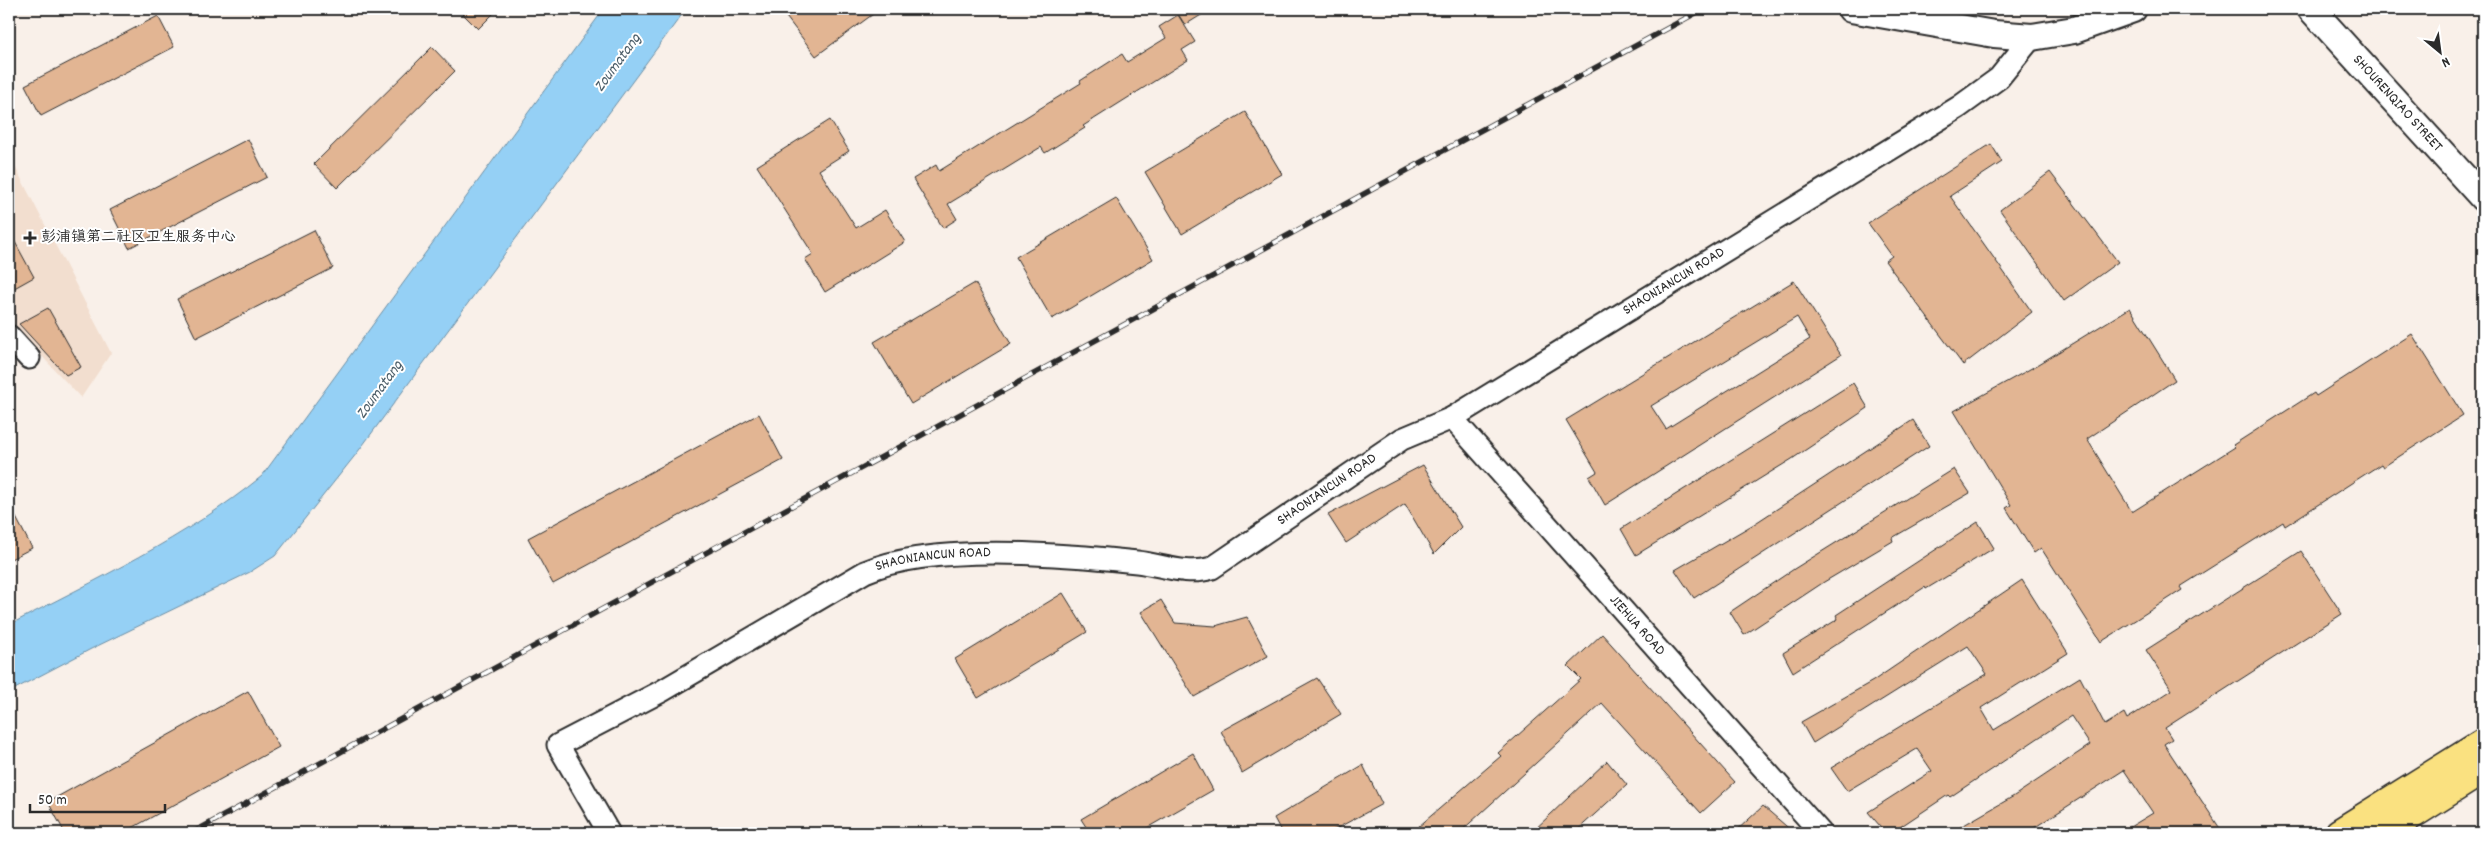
<svg xmlns="http://www.w3.org/2000/svg" width="2492" height="842" font-family="Dekko,'LXGW WenKai TC',sans-serif">
	<style>
		.built { fill: #f2decf }
		.water { fill: #95d0f5; stroke: #6b8ea4 }
		.building { fill: #e2b593; stroke: #2b2b2b; fill-rule: evenodd }
		.lines { fill: none; stroke-linecap: round; stroke-linejoin: round }
		.minor-casing { stroke: #2b2b2b; stroke-width: 25 }
		.tertiary-casing { stroke: #2b2b2b; stroke-width: 30 }
		.primary-casing { stroke: #2b2b2b; stroke-width: 31 }
		.minor { stroke: #fff; stroke-width: 21 }
		.tertiary { stroke: #fff; stroke-width: 26 }
		.primary { stroke: #fae180; stroke-width: 28 }
		.rail-casing { stroke: #2b2b2b; stroke-width: 5.5 }
		.rail { stroke: #fff; stroke-width: 4; stroke-dasharray: 11; stroke-linecap: butt }
		.poi-dot { fill: #2b2b2b; stroke: #fff; stroke-width: 2 }
		.labels { text-anchor: middle; dominant-baseline: central; stroke-width: 4; stroke-linejoin: round; paint-order: stroke }
		.street-label { font-size: 15px; fill: #2b2b2b; stroke: #fff }
		.poi-label { font-size: 15px; fill: #2b2b2b; stroke: #fff; text-anchor: start }
		.water-label { font-size: 16px; font-style: italic; fill: #4b5d68; stroke: #fff }
	</style>
	<rect width="100%" height="100%" fill="#f9f0e9"/>
	<filter id="ink" filterUnits="userSpaceOnUse"><feTurbulence type="fractalNoise" baseFrequency=".02" numOctaves="2"/><feDisplacementMap in="SourceGraphic" scale="10" xChannelSelector="R" yChannelSelector="G"/><feConvolveMatrix kernelMatrix="1 2 1 2 8 2 1 2 1" color-interpolation-filters="sRGB"/></filter>
	<g filter="url(#ink)">
		<!-- built -->
		<path class="built" d="M9,155L111,353L81,398L9,321Z"/>
		<!-- water -->
		<path class="water" d="M604,9H686L357,453L275,556L250,572L91,649L9,692V625C95,580 186,538 262,476Z"/>
		<!-- building -->
		<path class="building" d="M458,9H498L478,29Z
			M780,9H880L816,56Z
			M1175,9H1211L1185,25Z
			M1178,15L1195,42L1182,50L1188,60L1083,126L1085,128L1045,153L1041,147L948,204L957,219L943,228L913,179L936,165L939,171L1081,83L1080,81L1122,54L1127,62L1166,38L1159,27Z
			M158,16L174,47L41,116L25,85Z
			M432,47L455,71L337,188L314,164Z
			M1245,112L1282,174L1182,234L1145,172Z
			M830,120L849,151L819,170L856,228L885,210L905,242L825,292L805,259L813,254L757,166Z
			M248,139L267,177L129,248L110,210Z
			M1991,144L2002,162L1950,196L2032,312L1963,365L1885,261L1892,256L1868,223Z
			M2050,172L2118,262L2064,301L2000,210Z
			M1116,198L1153,259L1052,319L1016,257Z
			M314,230L333,268L196,338L177,299Z
			M9,231L34,277L9,291Z
			M1794,281L1841,355L1605,505L1589,477L1597,472L1566,420ZM1797,317L1810,339L1666,429L1651,406Z
			M975,283L1011,344L911,404L874,342Z
			M48,308L81,367L66,375L19,324Z
			M2130,308L2175,380L2087,439L2132,512L2235,447L2233,445L2314,393L2316,396L2412,334L2463,415L2383,467L2381,464L2285,526L2283,522L2180,587L2182,590L2101,642L2041,548L2034,553L2006,508L2011,505L1954,411L2039,364Z
			M1853,383L1868,408L1792,459L1636,555L1621,529Z
			M759,414L783,460L553,584L528,538Z
			M1913,420L1929,446L1694,598L1675,570L1754,524Z
			M1423,465L1461,527L1434,554L1405,504L1346,543L1328,515Z
			M1954,469L1970,493L1892,538L1893,541L1824,582L1744,635L1730,612L1794,569Z
			M9,504L32,548L9,560Z
			M1978,522L1994,548L1926,589L1925,587L1793,672L1783,653L1838,619L1836,615Z
			M2301,551L2342,614L2165,728L2172,739L2164,744L2223,833H2120L2153,813L2124,770L2026,833H1950L2014,796L2090,745L2071,716L1950,797L1948,795L1891,833H1886L1868,812L1932,771L1917,749L1847,791L1831,768L1987,674L1968,646L1813,743L1801,722L1873,681L2022,580L2068,653L1981,708L1994,730L2080,677L2105,725L2124,713L2127,719L2172,690L2146,650Z
			M1063,593L1087,632L978,698L955,659Z
			M1161,600L1175,623L1215,626L1247,617L1268,656L1194,697L1141,612Z
			M1602,634L1735,782L1701,813L1602,703L1459,833H1411L1501,756L1498,753L1581,679L1568,666Z
			M1317,678L1341,714L1242,773L1221,731Z
			M248,691L279,747L123,833H65L48,802Z
			M1193,753L1213,790L1138,833H1090L1081,819Z
			M1607,761L1627,785L1574,833H1531Z
			M1363,765L1382,804L1328,833H1282L1274,818Z
			M1763,806L1794,833H1734Z"/>
		<g class="lines">
			<defs>
				<g id="minor">
					<path d="M9,336L29,358"/>
					<path id="s1" d="M1452,418L1821,833"/>
					<path id="s2" d="M609,833L558,745L662,691L865,572C931,543 1064,554 1137,562C1162,565 1187,576 1212,568L1402,439L1452,418L1959,107L1999,78L2032,37"/>
				</g>
				<g id="tertiary">
					<path d="M1851,9L1994,34L2032,37L2074,30L2133,9"/>
					<path id="s3" d="M2311,9L2483,198"/>
				</g>
				<path id="primary" d="M2339,833L2483,743
					M2383,833L2483,770"/>
			</defs>
			<!-- minor casing -->
			<use href="#minor" class="minor-casing"/>
			<!-- tertiary casing -->
			<use href="#tertiary" class="tertiary-casing"/>
			<!-- primary casing -->
			<use href="#primary" class="primary-casing"/>
			<!-- minor -->
			<use href="#minor" class="minor"/>
			<!-- tertiary -->
			<use href="#tertiary" class="tertiary"/>
			<!-- primary -->
			<use href="#primary" class="primary"/>
			<defs>
				<path id="rail" d="M192,833L1703,9"/>
			</defs>
			<!-- rail casing -->
			<use href="#rail" class="rail-casing"/>
			<!-- rail -->
			<use href="#rail" class="rail"/>
		</g>
	</g>
	<!-- markers -->
	<path class="poi-dot" d="M27.5 230.5h5v5h5v5h-5v5h-5v-5h-5v-5h5z"/>
	<g class="labels">
		<!-- street labels -->
		<g class="street-label">
			<text stroke="none"><textPath href="#s3" startOffset="128">SHOURENQIAO STREET</textPath></text>
			<text stroke="none"><textPath href="#s2" startOffset="1349">SHAONIANCUN ROAD</textPath></text>
			<text stroke="none"><textPath href="#s2" startOffset="944">SHAONIANCUN ROAD</textPath></text>
			<text stroke="none"><textPath href="#s2" startOffset="524">SHAONIANCUN ROAD</textPath></text>
			<text stroke="none"><textPath href="#s1" startOffset="278">JIEHUA ROAD</textPath></text>
		</g>
		<!-- poi labels -->
		<g class="poi-label">
			<text x="41" y="238">彭浦镇第二社区卫生服务中心</text>
		</g>
		<!-- water labels -->
		<g class="water-label">
			<text transform="translate(618 63) rotate(-54)">Zoumatang</text>
			<text transform="translate(380 390) rotate(-54)">Zoumatang</text>
		</g>
	</g>
	<!-- margin -->
	<rect width="2492" height="842" fill="none" stroke="#fff" stroke-width="30"/>
	<rect x="15" y="15" width="2462" height="812" fill="none" stroke="#2b2b2b" stroke-width="2" filter="url(#ink)"/>
	<!-- north arrow -->
	<g transform="translate(2440 52) rotate(151)" stroke="#ffffff" stroke-width="4" paint-order="stroke">
	<path d="M0-4L9 19L0 12L-9 19Z" fill="#2b2b2b"/>
	<text y="-8" font-size="14" font-weight="bold" text-anchor="middle" fill="#2b2b2b">N</text>
	</g>
	<!-- scale -->
	<path d="M30 804v8h135v-8" fill="none" stroke="#2b2b2b" stroke-width="2.5"/>
	<text x="38" y="804" font-size="15" fill="#2b2b2b" stroke="#ffffff" stroke-width="4" paint-order="stroke">50 m</text>
</svg>
